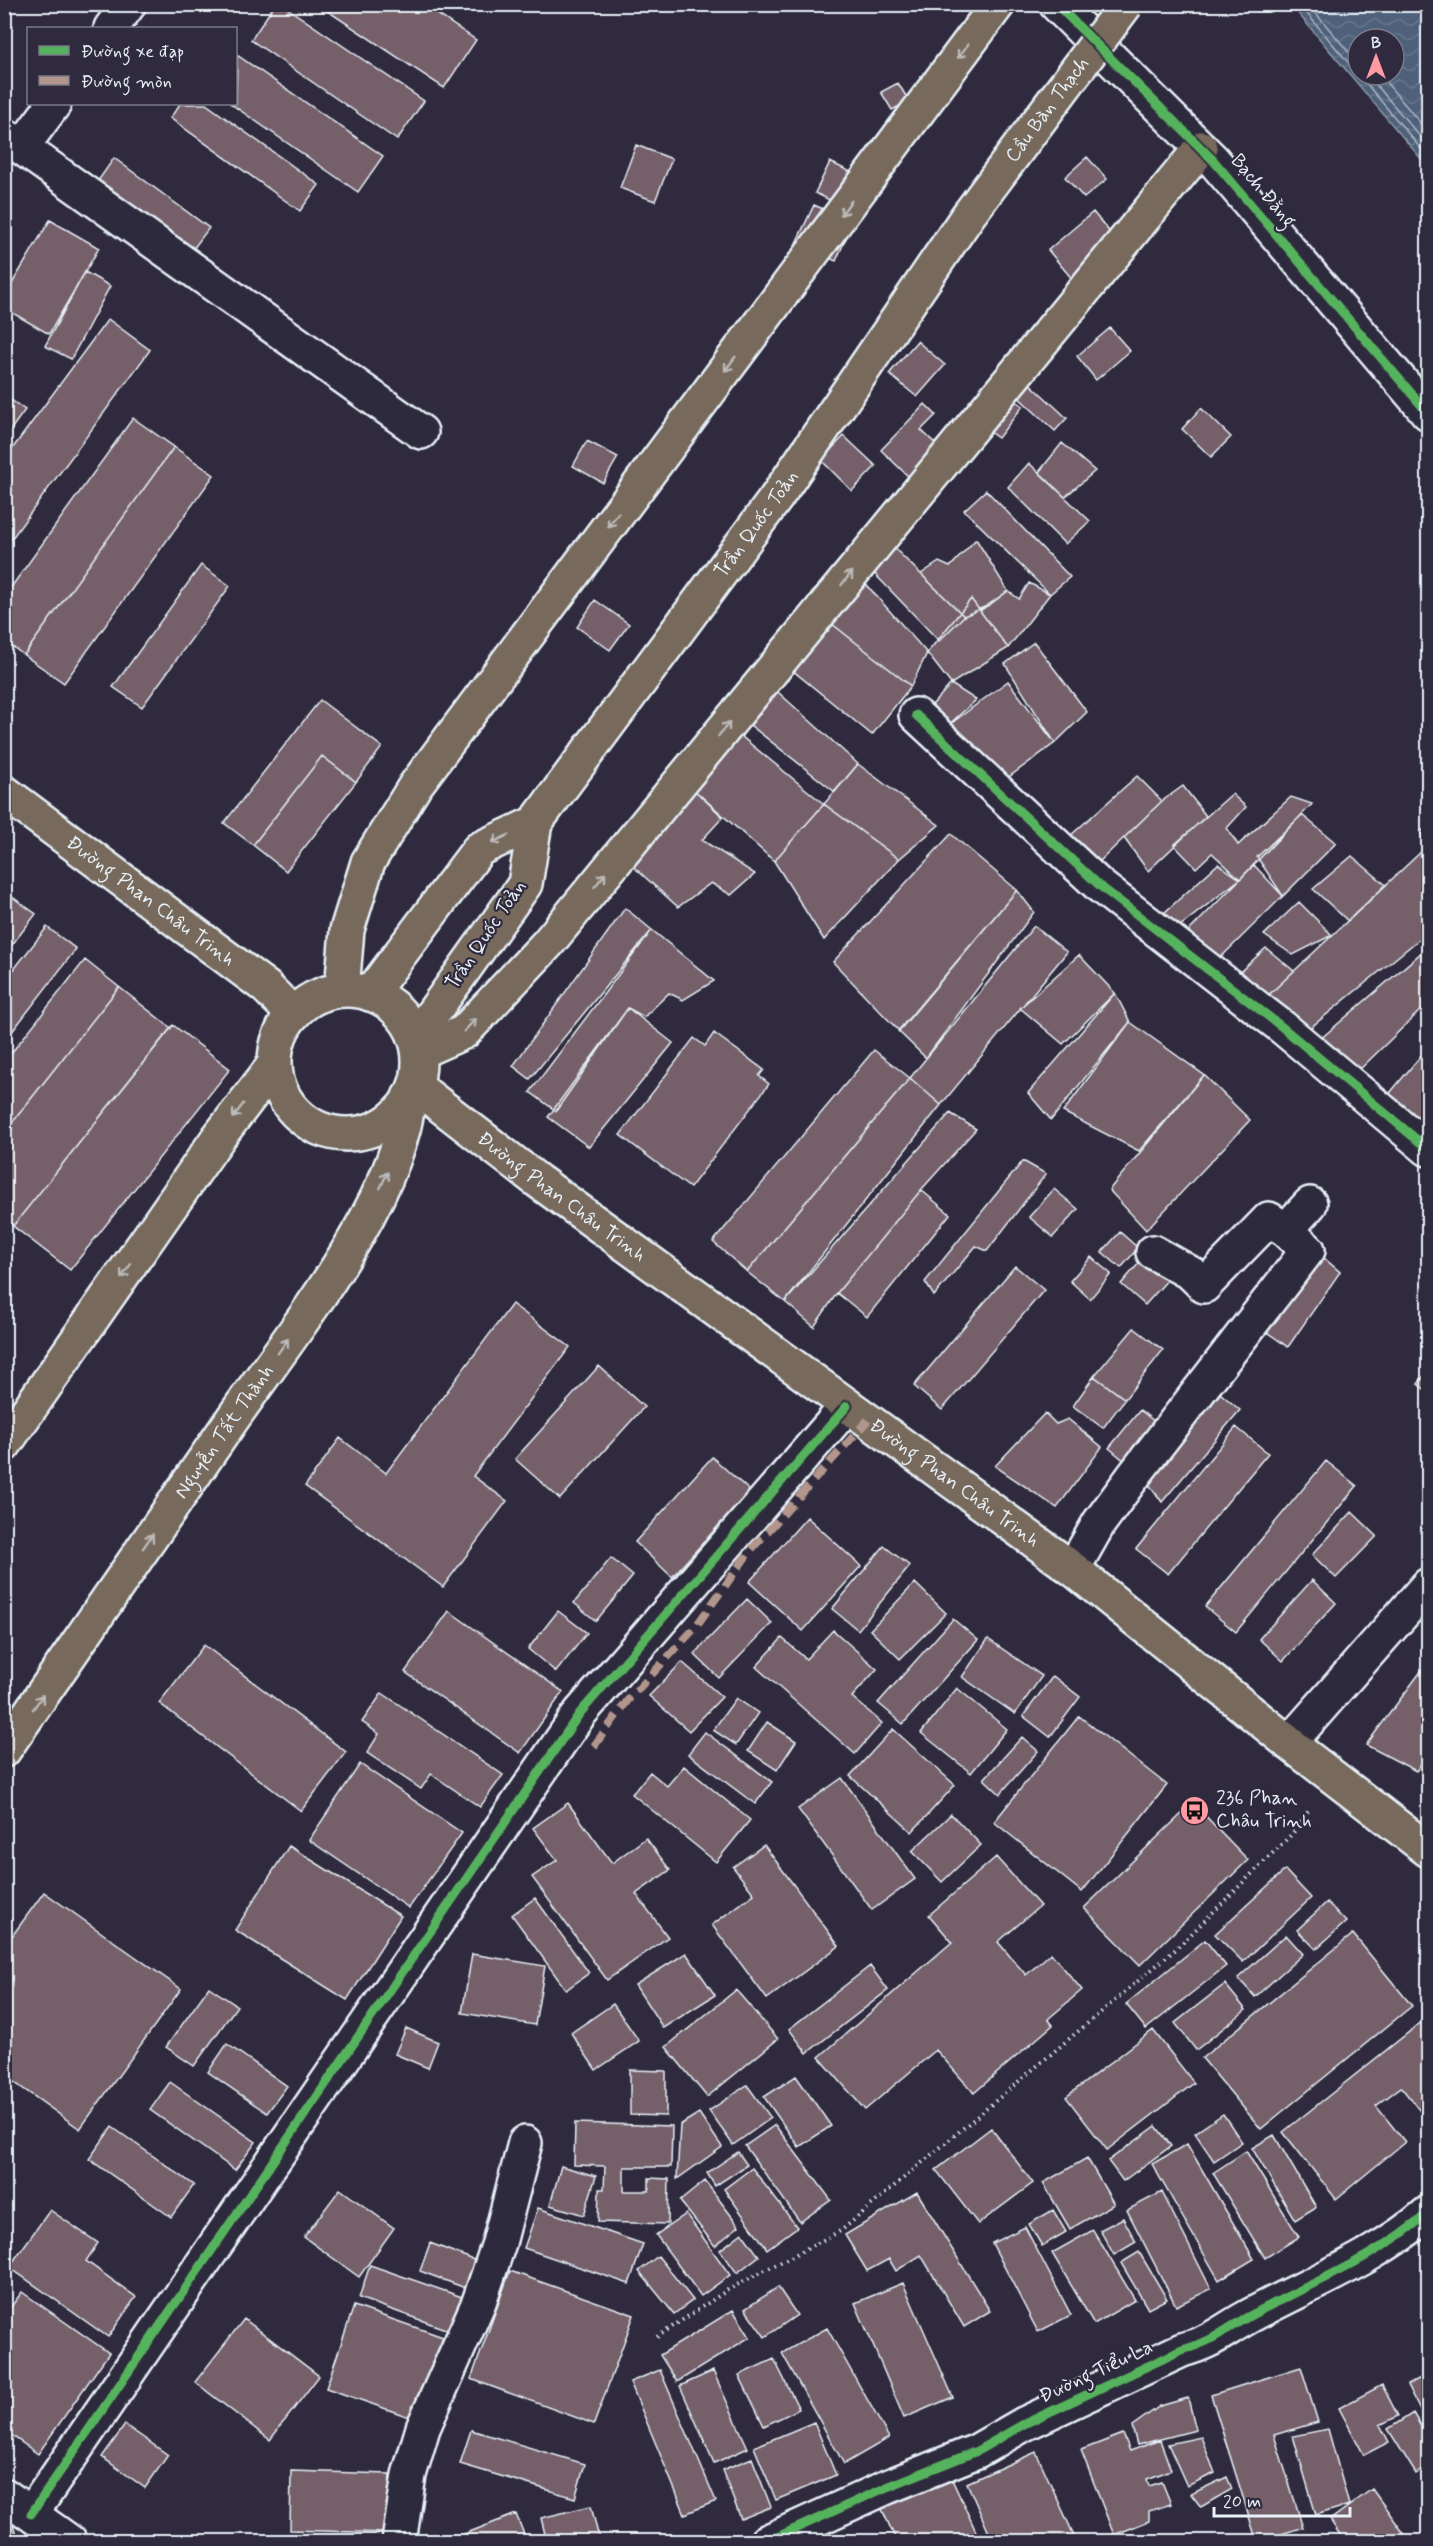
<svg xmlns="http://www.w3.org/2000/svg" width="1433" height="2546" font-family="Mynerve,sans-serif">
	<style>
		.water { fill: url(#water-waves); stroke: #8d9aac; stroke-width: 1.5; fill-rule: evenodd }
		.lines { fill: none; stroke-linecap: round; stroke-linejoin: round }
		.shore { stroke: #abb7c6; stroke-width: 1.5 }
		.building { fill: #75616a; stroke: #e8f1f8; stroke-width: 1.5 }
		.minor-casing { stroke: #e8f1f8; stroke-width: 38 }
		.major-casing { stroke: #e8f1f8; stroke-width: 38 }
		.path { stroke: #e8f1f8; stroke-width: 4; stroke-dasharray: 1.5 4.5; stroke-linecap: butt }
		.minor { stroke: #2f2a3d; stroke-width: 33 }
		.major { stroke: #77695c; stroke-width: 33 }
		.major-bridge-casing { stroke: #e8f1f8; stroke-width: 38; stroke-linecap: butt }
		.major-bridge { stroke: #77695c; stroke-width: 33 }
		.quiet { stroke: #b2968c; stroke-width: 8; stroke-dasharray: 15 8; stroke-linecap: butt }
		.cycleway-casing { stroke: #2f2a3d; stroke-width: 13 }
		.cycleway { stroke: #56b35d; stroke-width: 9 }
		.oneway { stroke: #bbbbba }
		.labels { text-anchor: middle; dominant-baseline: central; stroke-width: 4.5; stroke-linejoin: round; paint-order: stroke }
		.street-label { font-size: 20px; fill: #e8f1f8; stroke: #2f2a3d }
		.poi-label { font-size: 20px; fill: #e8f1f8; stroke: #2f2a3d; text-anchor: start }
	</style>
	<defs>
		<pattern id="water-waves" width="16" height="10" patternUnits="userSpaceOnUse" patternTransform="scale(1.5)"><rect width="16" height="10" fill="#50607a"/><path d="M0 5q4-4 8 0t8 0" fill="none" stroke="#69778e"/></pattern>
	</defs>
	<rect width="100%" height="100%" fill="#2f2a3d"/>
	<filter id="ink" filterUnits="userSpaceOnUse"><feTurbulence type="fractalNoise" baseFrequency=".0167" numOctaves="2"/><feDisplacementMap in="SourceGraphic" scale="12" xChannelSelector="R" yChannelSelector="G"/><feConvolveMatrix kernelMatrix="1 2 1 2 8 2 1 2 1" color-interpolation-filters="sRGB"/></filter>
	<g filter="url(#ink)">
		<!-- water -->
		<path class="water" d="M1291,5H1428V167ZM1358,39H1394V75H1358Z"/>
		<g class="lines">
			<!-- shore -->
			<path class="shore" d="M1299,4L1358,74
				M1308,4L1358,63
				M1359,75L1428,157
				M1368,75L1428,146
				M1380,75L1428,132"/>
		</g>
		<!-- building -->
		<path class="building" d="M275,4H281L424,101L397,140L251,40Z
			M317,4H422L476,40L444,88Z
			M237,55L383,156L358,192L231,104H236Z
			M898,83L909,101L892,110L881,92Z
			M180,104H206L319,185L300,211L170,118Z
			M636,145L672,159L655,201L620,188Z
			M1087,157L1107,179L1084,198L1065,177Z
			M114,158L209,228L187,257L93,188Z
			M830,162L861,177L846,208L815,193Z
			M814,205L853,222L836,261L796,243Z
			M1093,212L1118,242L1073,280L1048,250Z
			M50,220L99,248L49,334L4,308V297Z
			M85,272L110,286L71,359L45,346Z
			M108,319L150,350L4,549V460Z
			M1110,328L1130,351L1096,380L1077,356Z
			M917,341L945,365L917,397L889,374Z
			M1015,370L1067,418L1055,431L1003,383Z
			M998,388L1023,406L998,438L973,420Z
			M4,395L25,410L4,439Z
			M925,404L936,415L921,430L941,449L911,479L881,450Z
			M1201,408L1231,437L1211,457L1182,429Z
			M133,418L174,447L24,655L4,641V597Z
			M844,436L876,466L852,491L821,460Z
			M587,441L618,457L603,483L573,466Z
			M1062,443L1095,471L1065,497L1039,472Z
			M174,447L214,475L64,683L24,655Z
			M1029,463L1090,521L1065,544L1008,487Z
			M986,490L1070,577L1050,594L964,510Z
			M976,539L1008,591L989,605L964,616L921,574L939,562L950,567Z
			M893,547L964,616L939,641L870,569Z
			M201,565L230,586L142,707L113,687Z
			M856,573L927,653L911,686L822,616Z
			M1029,583L1050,594L1008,648L980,611L1008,591L1019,599Z
			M971,599L1008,648L951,684L927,653Z
			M595,600L629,624L610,650L577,627Z
			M822,616L911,686L872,735L786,665Z
			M1034,642L1087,712L1055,743L1005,664Z
			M1008,681L1055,743L998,785L945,728Z
			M769,684L858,764L835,792L736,714Z
			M951,684L976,700L945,728L931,706Z
			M320,700L382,747L356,782L322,756L253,845L224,823Z
			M731,728L824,804L774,861L692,788Z
			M322,756L356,782L286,871L253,845Z
			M858,764L939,825L899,859L824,804Z
			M1137,776L1162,801L1096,865L1070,836Z
			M1183,786L1206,816L1148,871L1124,838L1162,801Z
			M692,788L723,817L702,840L755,874L731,895L711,883L678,907L625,859Z
			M1232,794L1246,807L1227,828L1238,845L1291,797L1312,804L1240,879L1212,853L1196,868L1174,845Z
			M824,804L899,859L824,940L774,861Z
			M1302,815L1336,843L1283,896L1257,857Z
			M1428,825V932L1299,1037L1259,1004L1424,849L1421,832Z
			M951,834L1017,890L899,1031L833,962Z
			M1352,856L1386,885L1348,921L1313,889Z
			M1218,864L1240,879L1179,927L1165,912Z
			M1254,865L1283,896L1209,969L1182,938Z
			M1017,890L1034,912L926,1058L898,1031Z
			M4,891L36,914L4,955Z
			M1299,902L1332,935L1293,955L1264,935Z
			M625,908L652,930L530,1079L513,1066Z
			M1034,926L1067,952L941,1105L910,1078Z
			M47,927L76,949L4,1042V982Z
			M652,930L714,981L683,1000L669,993L644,1017L628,1008L556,1111L530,1092Z
			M1428,947V1003L1350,1079L1319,1040Z
			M1266,948L1294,971L1259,1004L1229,982Z
			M1079,955L1115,993L1063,1044L1020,1008Z
			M85,960L119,987L4,1133V1062Z
			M119,987L171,1028L13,1226L4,1219V1133Z
			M1115,993L1130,1022L1051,1120L1028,1093Z
			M628,1008L673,1043L589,1147L548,1117Z
			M1130,1022L1204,1075L1139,1151L1063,1112Z
			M173,1025L230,1069L70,1270L13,1226Z
			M714,1033L764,1070L759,1076L769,1084L690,1188L620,1135L694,1038L705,1046Z
			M1428,1047V1134L1385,1099Z
			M874,1050L910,1078L747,1272L713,1242Z
			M1204,1075L1250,1120L1146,1230L1109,1190Z
			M910,1078L941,1105L785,1302L747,1272Z
			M950,1113L976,1129L921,1190L837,1293L814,1327L785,1302Z
			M1023,1161L1046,1174L987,1251L976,1246L934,1296L925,1282Z
			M1054,1189L1078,1209L1053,1237L1029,1217Z
			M921,1190L950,1214L867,1317L837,1293Z
			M1120,1232L1138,1248L1121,1268L1102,1252Z
			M1318,1253L1340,1272L1288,1347L1261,1328Z
			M1146,1255L1170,1277L1145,1305L1121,1284Z
			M1091,1257L1111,1274L1090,1299L1070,1281Z
			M1015,1266L1044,1290L942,1410L914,1386Z
			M512,1304L570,1347L473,1476L507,1501L443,1587L305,1486L340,1438L386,1473Z
			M1134,1328L1163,1350L1125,1399L1094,1376Z
			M599,1366L644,1407L560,1499L515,1459Z
			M1428,1370V1392L1418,1384Z
			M1094,1376L1125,1399L1103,1428L1073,1406Z
			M1214,1388L1240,1410L1162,1502L1142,1475Z
			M1140,1410L1160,1426L1127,1463L1109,1448Z
			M1045,1413L1056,1424L1068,1419L1102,1447L1057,1508L995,1466Z
			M1236,1427L1268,1453L1168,1574L1136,1549Z
			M712,1457L750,1491L672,1577L635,1542Z
			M1326,1461L1357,1486L1236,1632L1205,1607Z
			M1352,1512L1377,1536L1336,1578L1312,1555Z
			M807,1517L861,1566L803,1631L749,1582Z
			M884,1546L910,1566L858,1630L832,1609Z
			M611,1558L633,1576L596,1621L574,1603Z
			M1312,1580L1336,1603L1283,1661L1259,1639Z
			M915,1583L946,1613L900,1659L870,1630Z
			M747,1599L772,1623L719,1678L694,1654Z
			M449,1611L563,1692L520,1753L405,1672Z
			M558,1611L587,1633L556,1672L528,1649Z
			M953,1619L978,1640L903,1724L878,1703Z
			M833,1630L877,1669L852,1697L882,1723L855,1754L756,1667L782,1638L806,1659Z
			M988,1639L1042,1676L1015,1714L962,1677Z
			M204,1645L346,1752L301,1811L159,1703Z
			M682,1662L722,1697L689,1731L649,1696Z
			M1428,1662V1756L1416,1771L1366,1745Z
			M1053,1676L1080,1697L1050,1737L1023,1716Z
			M957,1688L1007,1729L971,1773L921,1733Z
			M382,1693L503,1775L480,1807L431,1774L421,1789L367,1753L379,1734L362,1722Z
			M736,1698L758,1713L736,1745L713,1730Z
			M1079,1716L1167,1785L1082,1892L994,1822Z
			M767,1722L796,1741L777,1770L748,1751Z
			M893,1729L955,1785L912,1832L850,1776Z
			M705,1732L772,1782L755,1804L688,1754Z
			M1022,1737L1038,1751L1000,1794L984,1779Z
			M360,1764L462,1833L409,1908L309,1840Z
			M684,1766L750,1820L716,1862L632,1794L650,1772L667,1786Z
			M842,1778L915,1879L872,1910L798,1809Z
			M568,1803L612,1863L646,1838L670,1870L636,1894L668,1937L607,1980L532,1877L557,1860L533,1828Z
			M1193,1803L1248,1860L1140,1965L1084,1908Z
			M951,1814L981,1845L942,1882L912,1851Z
			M764,1845L839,1946L767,1999L712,1925L754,1894L733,1867Z
			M289,1846L401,1916L347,2000L235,1930Z
			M996,1857L1040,1906L998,1942L1026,1975L1051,1953L1082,1990L1048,2019L1053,2025L974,2093L936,2050L865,2110L819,2057L952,1942L929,1915Z
			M1285,1870L1311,1898L1243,1962L1215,1934Z
			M44,1892L181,1989L80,2129L4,2075V1947Z
			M535,1898L589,1973L566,1990L512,1915Z
			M1327,1902L1346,1922L1316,1949L1297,1930Z
			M1353,1934L1412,2006L1261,2129L1202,2058Z
			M1286,1935L1303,1954L1255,1997L1238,1978Z
			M1205,1940L1226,1966L1146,2029L1126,2004Z
			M686,1953L715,1995L663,2028L635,1985Z
			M472,1954L545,1966L535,2025L462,2013Z
			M870,1966L888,1990L807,2053L789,2029Z
			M1225,1984L1246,2010L1196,2050L1175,2023Z
			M209,1987L237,2006L194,2066L166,2047Z
			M736,1990L778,2039L707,2097L666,2047Z
			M613,2004L639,2041L596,2070L571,2033Z
			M1428,2017V2121L1401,2087L1376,2106L1405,2142L1336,2199L1283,2132Z
			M406,2028L438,2042L428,2068L395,2054Z
			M1153,2030L1194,2083L1107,2150L1066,2097Z
			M227,2044L287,2086L267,2113L208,2072Z
			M630,2070L666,2071V2116L630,2115Z
			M796,2076L831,2126L799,2147L764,2097Z
			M170,2082L256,2142L235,2170L150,2110Z
			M747,2085L771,2118L733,2145L709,2111Z
			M699,2113L722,2147L677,2179L680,2125Z
			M1223,2114L1242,2142L1214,2161L1195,2133Z
			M575,2123L672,2126L671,2167H624V2191H649V2178L669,2179L668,2224L598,2222L599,2189H604L605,2166L574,2165Z
			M775,2125L831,2200L800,2222L745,2146Z
			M1156,2126L1171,2146L1123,2181L1108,2161Z
			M112,2127L194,2185L171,2217L89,2159Z
			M991,2128L1033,2183L978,2224L936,2170Z
			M1274,2135L1316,2207L1295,2220L1252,2148Z
			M1187,2144L1254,2259L1219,2280L1152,2164Z
			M1246,2151L1299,2237L1265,2258L1213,2173Z
			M738,2152L747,2165L715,2186L707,2173Z
			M1087,2158L1114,2204L1070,2229L1043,2183Z
			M561,2166L596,2176L584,2215L550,2205Z
			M752,2168L797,2227L767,2249L724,2189Z
			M705,2181L739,2226L715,2246L680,2201Z
			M340,2189L394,2228L359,2277L304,2237Z
			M917,2192L990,2311L964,2327L921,2255L896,2271L889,2259L867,2271L845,2235Z
			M1162,2192L1211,2289L1176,2306L1127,2210Z
			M538,2208L643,2244L629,2284L524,2248Z
			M50,2210L98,2243L86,2261L136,2297L108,2337L9,2267Z
			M1053,2210L1066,2232L1042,2246L1029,2224Z
			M686,2214L730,2275L701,2296L656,2235Z
			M1123,2218L1136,2242L1114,2255L1100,2230Z
			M1025,2227L1071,2315L1038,2332L992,2243Z
			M1093,2230L1135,2300L1094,2324L1052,2253Z
			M742,2233L759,2256L737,2273L720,2250Z
			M430,2243L479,2262L468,2289L420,2271Z
			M1139,2252L1167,2299L1148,2309L1121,2263Z
			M658,2256L693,2300L674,2314L639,2271Z
			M370,2265L462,2297L451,2331L359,2298Z
			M510,2271L634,2315L594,2424L471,2379Z
			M903,2283L953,2397L904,2418L855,2303Z
			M778,2287L797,2315L765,2337L745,2309Z
			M22,2292L109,2353L38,2454L4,2430V2316Z
			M354,2306L443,2337L415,2419L326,2388Z
			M733,2310L750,2337L677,2382L660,2355Z
			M244,2319L319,2376L270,2440L195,2382Z
			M827,2328L889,2438L844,2464L782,2353Z
			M774,2359L799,2409L764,2426L739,2375Z
			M1301,2367L1318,2422L1274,2435L1303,2527L1257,2542L1211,2395Z
			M660,2370L716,2501L685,2514L630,2382Z
			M713,2371L748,2448L714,2463L680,2386Z
			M1428,2374V2426L1407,2385Z
			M1382,2385L1398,2416L1380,2425L1389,2442L1364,2455L1339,2408Z
			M1188,2398L1196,2430L1137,2445L1132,2426L1160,2406Z
			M1413,2413L1428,2438V2466L1416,2474L1388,2429Z
			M814,2422L836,2475L776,2500L754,2447Z
			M125,2425L168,2455L145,2488L102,2457Z
			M1328,2429L1349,2505L1316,2515L1293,2436Z
			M471,2430L585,2464L575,2498L460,2464Z
			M1123,2434L1130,2451L1160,2440L1171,2470L1147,2479L1149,2486L1162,2482L1171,2504L1149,2511V2521L1114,2535L1081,2450Z
			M1201,2437L1215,2473L1187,2486L1168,2444Z
			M1036,2452L1077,2542H993L967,2483Z
			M752,2458L771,2507L741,2519L722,2470Z
			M291,2471L390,2474L387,2533L290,2530Z
			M949,2473L979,2538L972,2542H897L880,2505Z
			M1227,2477L1232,2489L1201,2507L1191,2494Z
			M1372,2489L1410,2542H1345L1330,2520Z
			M7,2502L18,2542H4V2503Z
			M591,2506L600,2542H547L541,2518Z
			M516,2514L527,2542H456L454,2538Z"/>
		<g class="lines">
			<defs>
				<path id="minor" d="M1056,4L1213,160L1428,413
					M111,28L129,4
					M4,135L421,432
					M22,147L54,104
					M916,715L1100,886L1282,1027L1428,1149
					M1153,1252L1192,1274L1204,1286L1269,1219L1286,1230L1310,1204
					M1073,1569L1099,1523L1135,1474L1308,1250L1286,1230
					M1289,1743L1428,1585
					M4,2495L70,2542
					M31,2514L580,1713L847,1406
					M399,2542L409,2475L423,2428L479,2302L499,2243L525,2143
					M766,2542L887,2487L977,2451L1024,2424L1182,2350C1212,2342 1221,2332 1246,2318C1306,2285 1377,2258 1428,2213"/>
				<g id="major">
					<path id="s1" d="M4,792L266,987L293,1014"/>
					<path id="s2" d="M535,823L776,498L967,217"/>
					<circle cx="347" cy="1062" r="72"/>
					<path d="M342,990L347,930L368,862L415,786L998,4"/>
					<path d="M370,994L479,849L535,823L525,884L415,1038"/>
					<path d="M419,1052L464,1032L548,943L1201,148"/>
					<path id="s3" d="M415,1086L538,1181L1073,1569L1289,1743L1428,1850"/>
					<path d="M4,1445L218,1138L274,1065"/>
					<path id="s4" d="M4,1750C80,1640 156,1530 231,1421C291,1334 399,1202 409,1097"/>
				</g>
			</defs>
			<!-- minor casing -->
			<use href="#minor" class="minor-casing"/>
			<!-- major casing -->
			<use href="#major" class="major-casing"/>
			<!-- path -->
			<path class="path" d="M657,2337L729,2289L842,2230L1176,1949L1293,1833L1310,1809"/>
			<!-- minor -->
			<use href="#minor" class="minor"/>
			<!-- major -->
			<use href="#major" class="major"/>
			<defs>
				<g id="major-bridge">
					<path id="s5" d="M967,217L1126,4"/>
				</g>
			</defs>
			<!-- major-bridge casing -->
			<use href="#major-bridge" class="major-bridge-casing"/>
			<!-- major-bridge -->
			<use href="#major-bridge" class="major-bridge"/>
			<!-- quiet -->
			<path class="quiet" d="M594,1746L628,1700L694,1629L750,1551L868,1420"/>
			<defs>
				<path id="cycleway" d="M1056,4L1213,160L1428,413
					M916,715L1100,886L1282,1027L1428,1149
					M31,2514L580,1713L847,1406
					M766,2542L887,2487L977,2451L1024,2424L1182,2350C1212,2342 1221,2332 1246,2318C1306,2285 1377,2258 1428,2213"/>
			</defs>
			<!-- cycleway casing -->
			<use href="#cycleway" class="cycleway-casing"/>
			<!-- cycleway -->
			<use href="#cycleway" class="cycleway"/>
		</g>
		<!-- one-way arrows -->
		<defs><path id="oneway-shaft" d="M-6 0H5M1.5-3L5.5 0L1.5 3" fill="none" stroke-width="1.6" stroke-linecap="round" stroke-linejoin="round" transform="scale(1.5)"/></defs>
		<g class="oneway">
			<use href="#oneway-shaft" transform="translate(963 51) rotate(127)"/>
			<use href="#oneway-shaft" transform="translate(846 208) rotate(127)"/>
			<use href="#oneway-shaft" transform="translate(730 364) rotate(127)"/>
			<use href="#oneway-shaft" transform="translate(613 520) rotate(127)"/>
			<use href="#oneway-shaft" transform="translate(847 578) rotate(-51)"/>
			<use href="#oneway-shaft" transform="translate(724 729) rotate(-51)"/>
			<use href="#oneway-shaft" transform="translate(500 839) rotate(155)"/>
			<use href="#oneway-shaft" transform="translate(600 880) rotate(-51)"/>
			<use href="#oneway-shaft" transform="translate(470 1025) rotate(-46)"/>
			<use href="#oneway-shaft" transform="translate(238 1111) rotate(126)"/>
			<use href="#oneway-shaft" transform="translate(384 1180) rotate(-65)"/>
			<use href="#oneway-shaft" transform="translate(126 1271) rotate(125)"/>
			<use href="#oneway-shaft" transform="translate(283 1346) rotate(-55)"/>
			<use href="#oneway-shaft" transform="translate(148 1541) rotate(-55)"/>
			<use href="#oneway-shaft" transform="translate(38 1702) rotate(-55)"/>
		</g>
	</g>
	<!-- icons -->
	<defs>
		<symbol id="bus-disc" viewBox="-11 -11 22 22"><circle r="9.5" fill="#ff9aa2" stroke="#2f2a3d"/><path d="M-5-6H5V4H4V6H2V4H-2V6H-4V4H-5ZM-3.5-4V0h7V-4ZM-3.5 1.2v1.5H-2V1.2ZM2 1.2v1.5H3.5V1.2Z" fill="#111"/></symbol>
	</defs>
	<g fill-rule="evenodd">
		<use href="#bus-disc" x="1178" y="1794" width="33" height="33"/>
	</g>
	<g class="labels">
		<!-- street labels -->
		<g class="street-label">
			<text stroke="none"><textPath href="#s5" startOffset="134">Cầu Bàn Thạch</textPath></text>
			<text transform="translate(1263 191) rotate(50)">Bạch Đằng</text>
			<text stroke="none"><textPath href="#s2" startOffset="372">Trần Quốc Toản</textPath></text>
			<text stroke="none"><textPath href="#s1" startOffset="183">Đường Phan Châu Trinh</textPath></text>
			<text transform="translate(486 935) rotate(-56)">Trần Quốc Toản</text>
			<text stroke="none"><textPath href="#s3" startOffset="184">Đường Phan Châu Trinh</textPath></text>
			<text stroke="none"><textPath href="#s4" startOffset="387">Nguyễn Tất Thành</textPath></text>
			<text stroke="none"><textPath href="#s3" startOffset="670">Đường Phan Châu Trinh</textPath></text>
			<text transform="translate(1096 2372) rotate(-25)">Đường Tiểu La</text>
		</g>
		<!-- poi labels -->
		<g class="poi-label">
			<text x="1216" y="1798">236 Phan<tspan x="1216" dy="23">Châu Trinh</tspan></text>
		</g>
	</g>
	<!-- margin -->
	<rect width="1433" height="2546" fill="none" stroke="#2f2a3d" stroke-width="24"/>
	<rect x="12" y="12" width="1409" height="2522" fill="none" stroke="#e8f1f8" stroke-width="2" filter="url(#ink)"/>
	<!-- legend -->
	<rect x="27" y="27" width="210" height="78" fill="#2f2a3d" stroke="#797a88" stroke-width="1.5"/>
	<rect x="39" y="46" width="30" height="9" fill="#56b35d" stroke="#797a88" stroke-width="1.5"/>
	<text x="81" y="57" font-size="18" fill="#e8f1f8">Đường xe đạp</text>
	<rect x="39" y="76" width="30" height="9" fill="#b2968c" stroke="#797a88" stroke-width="1.5"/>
	<text x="81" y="87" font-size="18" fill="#e8f1f8">Đường mòn</text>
	<!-- north arrow -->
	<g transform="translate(1376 57)"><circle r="28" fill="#2f2a3d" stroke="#797a88" stroke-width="1.5"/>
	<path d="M0-4.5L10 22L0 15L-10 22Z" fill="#ff9aa2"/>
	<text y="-9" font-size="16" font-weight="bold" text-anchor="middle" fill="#e8f1f8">B</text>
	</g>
	<!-- scale -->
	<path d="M1214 2507v9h136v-9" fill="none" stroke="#e8f1f8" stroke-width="3"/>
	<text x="1223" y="2507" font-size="18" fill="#e8f1f8" stroke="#2f2a3d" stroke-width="4.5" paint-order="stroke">20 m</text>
</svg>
